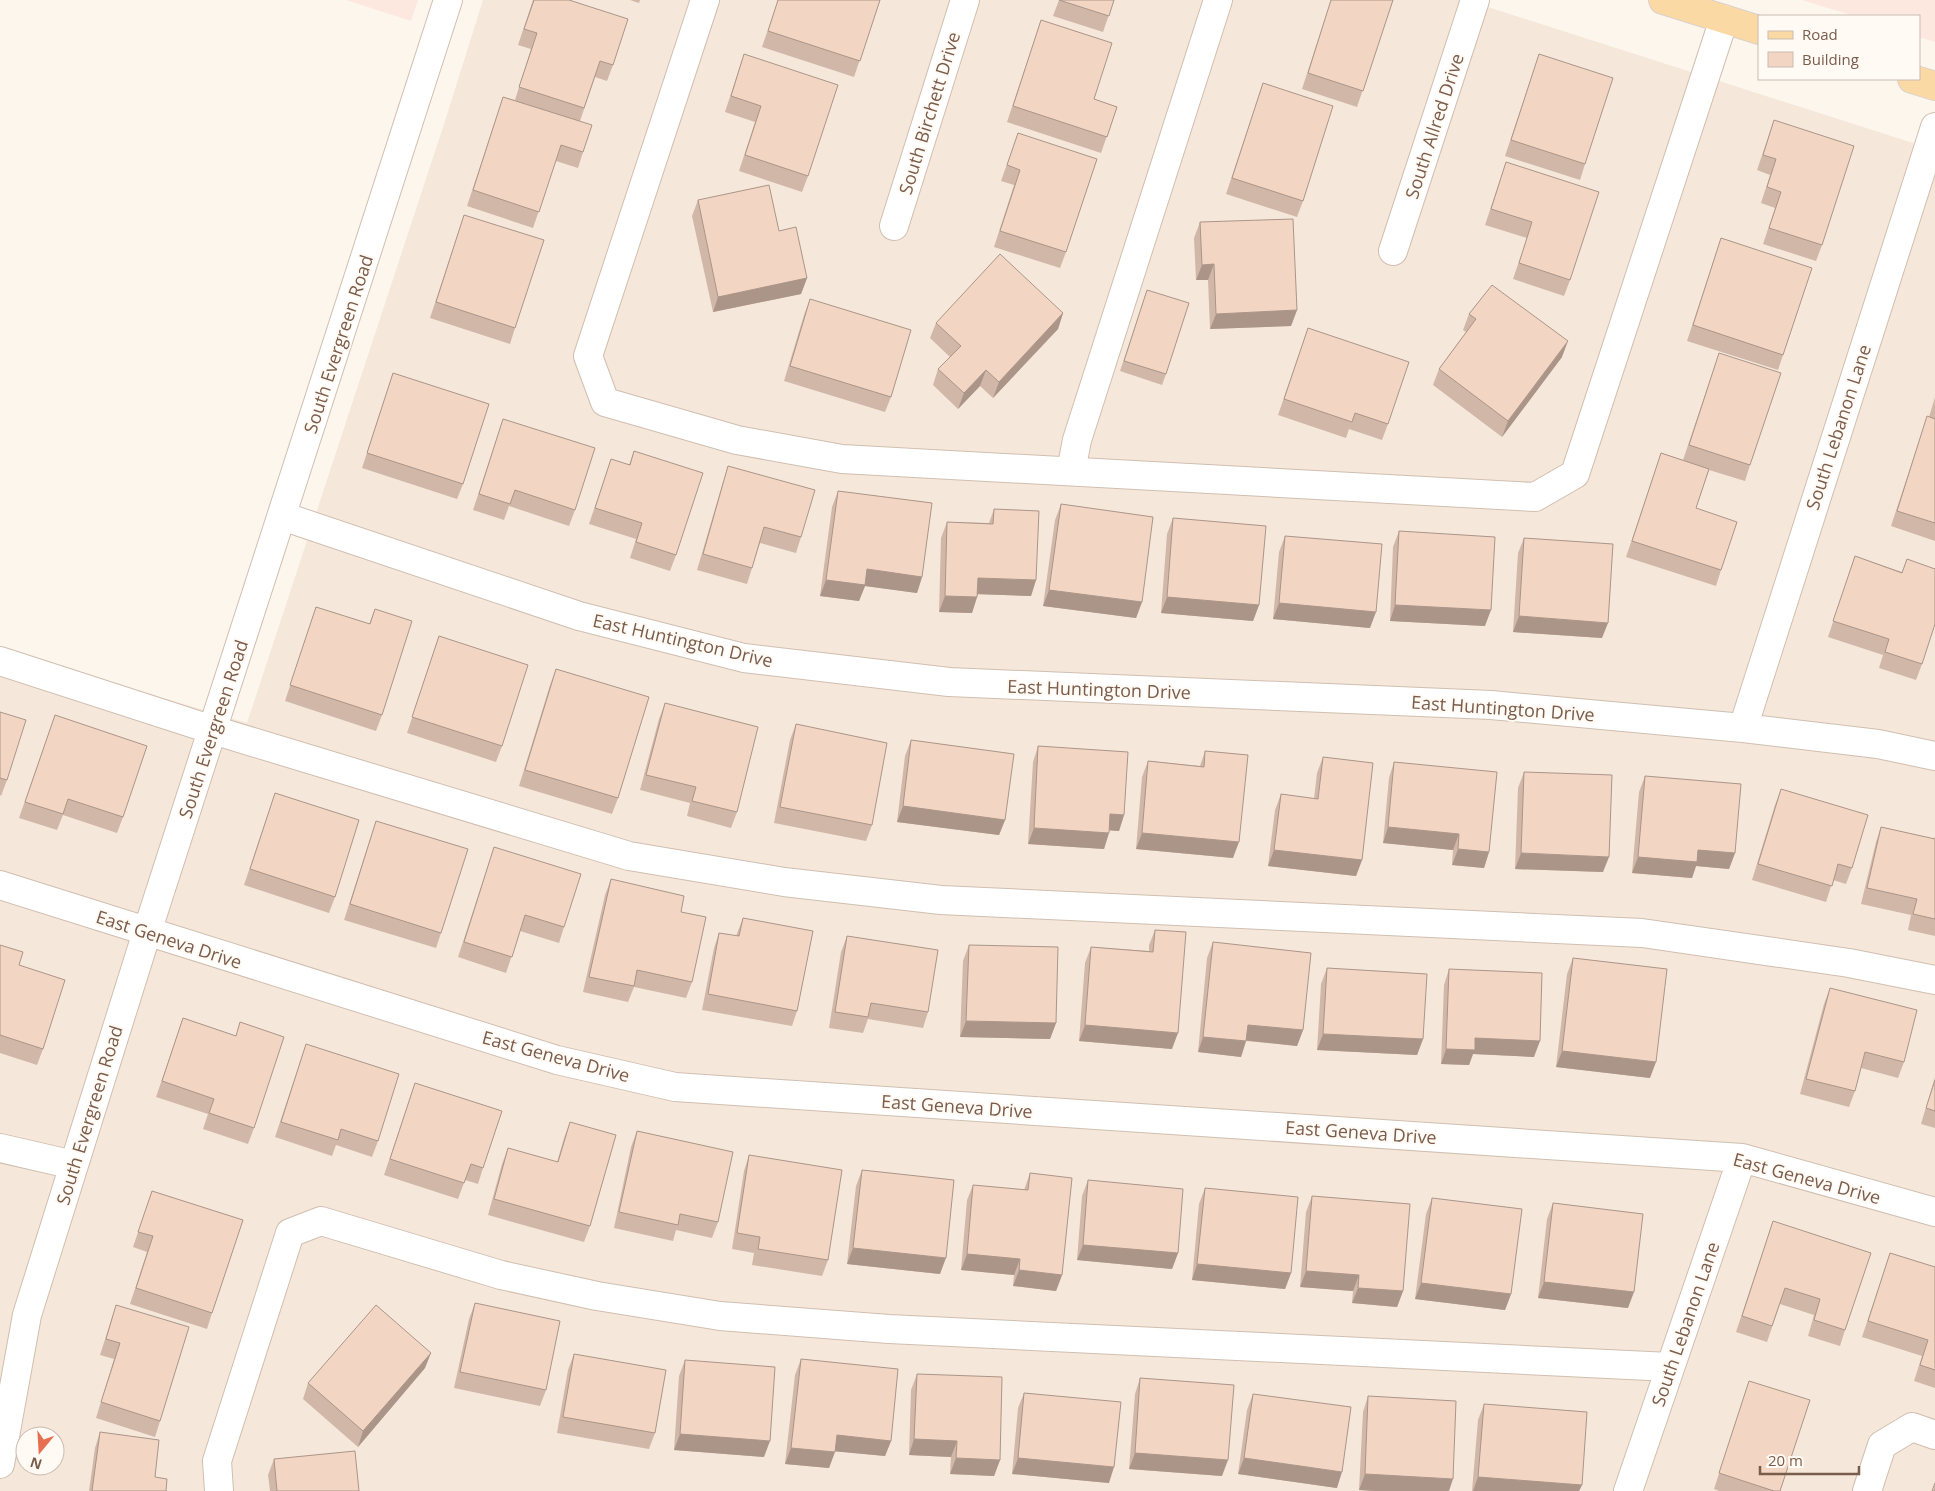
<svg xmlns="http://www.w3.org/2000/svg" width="1935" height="1491" font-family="'Open Sans',sans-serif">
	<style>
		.residential { fill: #f5e8da; fill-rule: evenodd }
		.commercial { fill: #fde8e0 }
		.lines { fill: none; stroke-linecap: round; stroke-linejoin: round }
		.minor-casing { stroke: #d1beb0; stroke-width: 30 }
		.major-casing { stroke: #dad1cd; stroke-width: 30 }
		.minor { stroke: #fff; stroke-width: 28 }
		.major { stroke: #fbd9a5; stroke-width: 28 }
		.wall { fill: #d1b7a8 }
		.shaded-wall { fill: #aa9588 }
		.building { fill: #f3d5c3; stroke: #aa9588 }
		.labels { text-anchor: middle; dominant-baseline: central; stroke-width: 4; stroke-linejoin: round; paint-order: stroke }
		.street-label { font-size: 18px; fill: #7a5c4d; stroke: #fffaf3 }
	</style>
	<rect width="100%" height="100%" fill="#fdf6ec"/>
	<!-- residential -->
	<path class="residential" d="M483,0H1466L1935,150V1491H0V649L247,723L444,124ZM25,1436H55V1466H25Z"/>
	<!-- commercial -->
	<path class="commercial" d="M346,0H418L411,21Z
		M1802,0H1935V42L1919,37V16H1854Z"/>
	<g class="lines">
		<defs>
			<path id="minor" d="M705,0L588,356L605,402L737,440L842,459L1535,497L1575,474L1724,19
				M894,226L965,0
				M1393,251L1475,0
				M1071,471L1077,440L1218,0
				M282,516L579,616L744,658L949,682L1491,705L1743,728L1878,744L1935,756
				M0,661L213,730L629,856L784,882L941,900L1642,933L1849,963L1935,980
				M1743,728L1935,127
				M0,885L557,1060L675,1087L1742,1158L1935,1212
				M0,1148L74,1165
				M0,1464L27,1315L147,932L448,0
				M219,1491L217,1461L290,1233L321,1221L501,1275L597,1296L720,1316L889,1329L1670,1367
				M1628,1491L1742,1158
				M1867,1491L1882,1445L1912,1427L1935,1435"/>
			<path id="major" d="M1663,0L1759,30
				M1912,79L1935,86"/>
		</defs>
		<!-- minor casing -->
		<use href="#minor" class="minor-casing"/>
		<!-- major casing -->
		<use href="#major" class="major-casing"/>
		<!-- minor -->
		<use href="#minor" class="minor"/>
		<!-- major -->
		<use href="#major" class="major"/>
	</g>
	<!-- wall -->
	<path class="wall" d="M533,0H569L613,65L607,81L595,77L580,121L583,152L578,168L556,161L533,228L467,206L503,97L515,100L531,49L518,45Z
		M630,0H640L639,3Z
		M778,0H880L854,77L762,47Z
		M1059,0H1114L1103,32L1053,16Z
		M1331,0H1393L1357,107L1302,89Z
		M1041,20L1094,99L1117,107L1101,153L1007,122Z
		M744,54L808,176L802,192L739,171L755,122L725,112Z
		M1539,54L1585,164L1580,180L1505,156Z
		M1263,83L1303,201L1297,217L1226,194Z
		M1774,120L1822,245L1816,261L1763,244L1775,208L1761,203L1770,175L1757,170Z
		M1018,133L1066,252L1060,268L994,247L1014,185L1001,181Z
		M1506,162L1570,280L1564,296L1513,279L1527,238L1485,225Z
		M698,200L779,231L807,278L801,294L713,312L692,216Z
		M464,215L515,328L510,344L430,318Z
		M1200,222L1297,310L1291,326L1210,329L1208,280H1196L1194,238Z
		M1721,238L1783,355L1778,370L1687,341Z
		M1147,290L1166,374L1162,385L1120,371Z
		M810,299L891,397L885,412L784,381L804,315Z
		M1063,313L1058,329L993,398L980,386L958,409L933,385L938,369L950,357L930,338L936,323Z
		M1469,314L1562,357L1502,437L1433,385L1439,369L1466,332L1463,330Z
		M1308,328L1388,424L1382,440L1349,429L1346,438L1278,415Z
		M1719,353L1750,465L1745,481L1709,470L1696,508L1721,570L1716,586L1626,557L1661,453L1683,460Z
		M393,373L463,484L457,499L362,468Z
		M1935,397V541L1891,526L1922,432L1927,416L1929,417Z
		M503,419L575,510L569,526L509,506L504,520L473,510Z
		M634,451L676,555L670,571L630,558L636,539L589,524L611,459L629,465Z
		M728,466L801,537L796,553L760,543L752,568L747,584L697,570L723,482Z
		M838,491L922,577L917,593L865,586L859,601L820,596L832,507Z
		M1061,504L1142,602L1136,618L1043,606L1055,520Z
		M994,509L1036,580L1031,596L978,594L972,613L939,612L941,538L947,522L989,523Z
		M1173,518L1259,605L1253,621L1161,613L1167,534Z
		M1399,531L1485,626L1390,621L1393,547Z
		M1285,536L1370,628L1273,619L1279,552Z
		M1524,538L1602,638L1513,632L1518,553Z
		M1855,556L1902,572L1907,559L1922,664L1916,680L1879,668L1883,655L1828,637Z
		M316,607L369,624L375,609L382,715L376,731L285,701Z
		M439,636L502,746L496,762L407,733Z
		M556,669L618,798L612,814L519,786L550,685Z
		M665,703L737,812L731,828L687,816L690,803L640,790L659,719Z
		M0,712L7,780L1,796L0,795Z
		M55,715L123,817L117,833L63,815L57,830L19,818Z
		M796,724L872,825L866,841L774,823L790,740Z
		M911,740L1005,820L999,835L897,822L905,756Z
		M1038,746L1124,815L1119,831L1109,830L1104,849L1028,844L1033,762Z
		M1205,751L1233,858L1136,849L1142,777L1148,761L1200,766Z
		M1323,757L1362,860L1356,876L1268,866L1275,810L1281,794L1314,799L1317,773Z
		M1394,762L1489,852L1484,868L1452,865L1453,850L1383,843L1389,778Z
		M1524,772L1603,872L1515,869L1518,788Z
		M1645,776L1735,853L1729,869L1696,866L1692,878L1632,873L1639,792Z
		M1781,789L1852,868L1846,884L1833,880L1826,902L1752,880L1775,805Z
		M275,793L335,897L329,913L244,885Z
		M376,821L441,933L436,948L344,920L371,836Z
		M1881,827L1934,839L1935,836V936L1908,930L1911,915L1861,904L1876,842Z
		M494,847L564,927L559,943L520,931L506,973L458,957Z
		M611,879L681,912L692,982L686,998L634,987L628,1002L583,992L605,895Z
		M743,918L797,1011L792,1026L702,1010L714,948L719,933L736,936Z
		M1155,930L1172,1049L1079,1041L1085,963L1091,947L1149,951V945Z
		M847,936L928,1012L923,1028L868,1019L863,1033L829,1028L841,952Z
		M1213,942L1303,1030L1297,1046L1246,1041L1241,1057L1198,1052L1207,958Z
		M0,945L43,1049L37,1065L0,1053Z
		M969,945L1056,1023L1050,1039L960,1037L963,961Z
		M1573,958L1650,1078L1556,1067L1567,974Z
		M1327,968L1423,1039L1417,1055L1317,1050L1321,984Z
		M1449,969L1534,1057L1473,1054L1469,1065L1441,1064L1444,985Z
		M1830,988L1904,1062L1898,1078L1861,1068L1855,1091L1849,1107L1800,1094L1824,1004Z
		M183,1018L236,1036L240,1022L254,1128L248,1144L203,1129L208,1114L156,1097Z
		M306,1044L378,1141L372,1157L336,1145L332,1156L275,1137Z
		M1935,1077V1128L1921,1124Z
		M415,1083L483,1168L478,1184L465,1180L458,1199L384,1175Z
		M570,1122L590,1226L584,1242L488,1215L502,1164L508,1148L557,1162L564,1138Z
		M637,1131L718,1222L712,1238L676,1230L673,1241L614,1228L631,1147Z
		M749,1155L828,1260L822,1276L752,1265L754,1253L732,1249L744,1171Z
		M862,1170L940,1274L847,1264L856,1186Z
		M1030,1173L1062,1275L1056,1291L1013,1286L1014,1275L961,1270L967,1200L973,1185L1024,1190Z
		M1088,1180L1178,1253L1172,1269L1077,1260L1082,1196Z
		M1205,1188L1291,1273L1285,1289L1192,1280L1199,1204Z
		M152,1191L212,1313L207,1329L130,1304L147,1252L133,1247Z
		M1312,1196L1403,1291L1397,1307L1352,1303L1353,1291L1300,1287L1306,1212Z
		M1432,1198L1511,1294L1505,1310L1415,1299L1426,1214Z
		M1553,1203L1628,1308L1538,1298L1547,1219Z
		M1773,1221L1845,1330L1840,1346L1808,1336L1814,1315L1780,1304L1767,1342L1736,1332Z
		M1890,1253L1935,1267V1388L1914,1381L1922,1356L1862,1337Z
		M475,1303L546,1390L540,1406L454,1388L469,1319Z
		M116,1305L160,1421L155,1437L96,1418L114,1359L100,1355Z
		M574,1354L655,1433L649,1449L557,1433L568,1370Z
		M801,1359L891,1441L885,1456L835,1451L829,1468L785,1464L795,1375Z
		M685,1360L764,1457L674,1450L679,1376Z
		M425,1368L358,1447L303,1399L308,1383Z
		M917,1374L1000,1460L994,1476L950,1474L951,1457L909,1455L911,1390Z
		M1140,1378L1222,1476L1129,1469L1135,1394Z
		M1749,1381L1780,1491H1719L1714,1489Z
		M1024,1393L1109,1483L1012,1474L1018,1408Z
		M1253,1394L1337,1488L1238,1474L1247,1410Z
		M1368,1396L1449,1491H1375L1359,1490L1363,1412Z
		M1484,1404L1582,1485L1579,1491H1472L1478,1420Z
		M100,1432L155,1477L166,1491H89L95,1448Z
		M274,1459L359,1491H270L268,1475Z"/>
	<!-- shaded-wall -->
	<path class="shaded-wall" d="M1214,264L1208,280H1196L1202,265Z
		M807,278L801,294L713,312L718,297Z
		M1297,310L1291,326L1210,329L1216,314Z
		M1063,313L1058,329L993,398L999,382Z
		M1568,341L1562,357L1502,437L1508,421Z
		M986,370L980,386L958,409L964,393Z
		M867,569L922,577L917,593L865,586L859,601L820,596L826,580Z
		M978,578L1036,580L1031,596L973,594Z
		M1049,590L1142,602L1136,618L1043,606Z
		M945,596L977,597L972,613L939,612Z
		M1167,597L1259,605L1253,621L1161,613Z
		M1279,603L1376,612L1370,628L1273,619Z
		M1395,605L1491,610L1485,626L1390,621Z
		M1519,616L1608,623L1602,638L1513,632Z
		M903,806L1005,820L999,835L897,822Z
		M1110,814L1124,815L1119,831L1104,830Z
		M1388,827L1459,834L1453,850L1383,843Z
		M1034,828L1109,833L1104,849L1028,844Z
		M1142,833L1239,842L1233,858L1136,849Z
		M1458,849L1489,852L1484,868L1452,865Z
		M1274,850L1362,860L1356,876L1268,866Z
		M1698,850L1735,853L1729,869L1696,866L1692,878L1632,873L1638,857Z
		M1521,853L1609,857L1603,872L1515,869Z
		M966,1021L1056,1023L1050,1039L960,1037Z
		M1085,1025L1178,1033L1172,1049L1079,1041Z
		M1248,1025L1303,1030L1297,1046L1242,1040Z
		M1323,1034L1423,1039L1417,1055L1317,1050Z
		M1203,1037L1246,1041L1241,1057L1198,1052Z
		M1475,1038L1540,1041L1534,1057L1473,1054L1469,1065L1441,1064L1446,1049Z
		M1562,1051L1656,1062L1650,1078L1556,1067Z
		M1083,1245L1178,1253L1172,1269L1077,1260Z
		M853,1248L946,1258L940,1274L847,1264Z
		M967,1254L1020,1259L1014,1275L961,1270Z
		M1197,1264L1291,1273L1285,1289L1192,1280Z
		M1019,1270L1062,1275L1056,1291L1013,1286Z
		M1306,1271L1359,1275L1353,1291L1300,1287Z
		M1544,1282L1634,1292L1628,1308L1538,1298Z
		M1421,1283L1511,1294L1505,1310L1415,1299Z
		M1358,1288L1403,1291L1397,1307L1352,1303Z
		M431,1353L425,1368L358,1447L363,1431Z
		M680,1434L770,1441L764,1457L674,1450Z
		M837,1435L891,1441L885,1456L831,1451Z
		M914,1439L957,1441L951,1457L909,1455Z
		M791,1448L835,1452L829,1468L785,1464Z
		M1135,1453L1228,1460L1222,1476L1129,1469Z
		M956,1458L1000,1460L994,1476L950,1474Z
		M1018,1458L1114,1467L1109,1483L1012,1474Z
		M1244,1458L1342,1472L1337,1488L1238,1474Z
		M1365,1474L1453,1479L1449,1491H1375L1359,1490Z
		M1478,1477L1582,1485L1579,1491H1473Z"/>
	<!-- building -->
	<path class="building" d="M534,0H569L628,19L613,65L600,61L584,108L519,87L537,33L524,29Z
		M778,0H880L860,61L768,31Z
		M1059,0H1114L1109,16Z
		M1331,0H1393L1363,91L1308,73Z
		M1041,20L1112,43L1094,99L1117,107L1107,137L1013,106Z
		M744,54L838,85L808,176L745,155L761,106L731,96Z
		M1539,54L1613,78L1585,164L1511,140Z
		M1263,83L1333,106L1303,201L1232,178Z
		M503,97L592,125L583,152L561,145L539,212L473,190Z
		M1774,120L1854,146L1822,245L1769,228L1781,192L1767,187L1776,159L1763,155Z
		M1018,133L1097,159L1066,252L1000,231L1020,170L1007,165Z
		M1506,162L1599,192L1570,280L1519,263L1532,222L1491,209Z
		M769,185L779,231L796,227L807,278L718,297L698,200Z
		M464,215L544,240L515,328L436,302Z
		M1293,219L1297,310L1216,314L1214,264L1202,265L1200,222Z
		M1721,238L1812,268L1783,355L1693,325Z
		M1000,254L1063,313L999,382L986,370L964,393L938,369L961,346L936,323Z
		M1492,285L1568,341L1508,421L1439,369L1476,319L1469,314Z
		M1147,290L1189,303L1166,374L1124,361Z
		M810,299L911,330L891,397L790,366Z
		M1308,328L1409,362L1388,424L1355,413L1352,422L1284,399Z
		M1719,353L1781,373L1750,465L1689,445Z
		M393,373L489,404L463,484L367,453Z
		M1927,416L1935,419V523L1897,511Z
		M503,419L595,448L575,510L515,490L510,504L479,494Z
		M634,451L703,473L676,555L636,542L642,523L595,508L611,459L630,465Z
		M1661,453L1709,469L1696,508L1737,522L1721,570L1632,541Z
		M728,466L815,490L801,537L764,527L752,568L703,554Z
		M838,491L932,503L922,577L867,569L865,585L826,580Z
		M1061,504L1153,517L1142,602L1049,590Z
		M994,509L1039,511L1036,580L978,578L977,597L945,596L947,522L993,524Z
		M1173,518L1266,526L1259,605L1167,597Z
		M1399,531L1495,537L1491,610L1395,605Z
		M1285,536L1382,544L1376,612L1279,603Z
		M1524,538L1613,544L1608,623L1519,616Z
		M1855,556L1902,573L1907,559L1935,569V624L1922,664L1885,652L1889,639L1833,621Z
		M316,607L370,624L375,609L412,621L382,715L290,685Z
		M439,636L528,665L502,746L412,717Z
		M556,669L649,697L618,798L525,770Z
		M665,703L758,727L737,812L692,801L696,787L646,775Z
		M0,712L26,720L7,780L0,778Z
		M55,715L147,746L123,817L68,799L63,814L25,802Z
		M796,724L887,743L872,825L780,807Z
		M911,740L1014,754L1005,820L903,806Z
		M1038,746L1128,752L1124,815L1110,814L1109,833L1034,828Z
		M1205,751L1248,755L1239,842L1142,833L1148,761L1204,767Z
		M1323,757L1373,763L1362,860L1274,850L1281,794L1318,799Z
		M1394,762L1497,772L1489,852L1458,849L1459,834L1388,827Z
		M1524,772L1612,775L1609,857L1521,853Z
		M1645,776L1741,784L1735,853L1698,850L1697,862L1638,857Z
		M1781,789L1868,815L1852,868L1838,864L1832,886L1758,864Z
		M275,793L359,820L335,897L250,869Z
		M376,821L468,849L441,933L350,904Z
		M1881,827L1935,839V919L1913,914L1917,899L1867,888Z
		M494,847L581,874L564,927L525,915L512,957L464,942Z
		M611,879L684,896L681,912L706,917L692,982L637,970L634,986L589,977Z
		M743,918L813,931L797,1011L708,994L719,933L739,936Z
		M1155,930L1186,932L1178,1033L1085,1025L1091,947L1153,952Z
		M847,936L938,950L928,1012L871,1003L868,1017L835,1012Z
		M1213,942L1311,953L1303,1030L1248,1025L1246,1041L1203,1037Z
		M0,945L23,952L19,965L65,980L43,1049L0,1035Z
		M969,945L1058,947L1056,1023L966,1021Z
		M1573,958L1667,969L1656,1062L1562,1051Z
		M1327,968L1427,974L1423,1039L1323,1034Z
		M1449,969L1542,973L1540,1041L1475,1038V1050L1446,1049Z
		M1830,988L1917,1010L1904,1062L1865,1052L1855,1091L1806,1079Z
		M183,1018L236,1036L240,1022L284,1037L254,1128L209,1113L214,1099L162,1081Z
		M306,1044L399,1074L378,1141L341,1129L338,1140L281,1122Z
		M1935,1080V1111L1926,1108Z
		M415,1083L502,1111L483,1168L471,1164L464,1183L390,1159Z
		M570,1122L616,1135L590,1226L494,1199L508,1148L558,1162Z
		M637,1131L733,1152L718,1222L680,1214L678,1225L619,1212Z
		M749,1155L842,1170L828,1260L758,1249L760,1237L737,1233Z
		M862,1170L954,1180L946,1258L853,1248Z
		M1030,1173L1072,1178L1062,1275L1019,1270L1020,1259L967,1254L973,1185L1028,1190Z
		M1088,1180L1183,1189L1178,1253L1083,1245Z
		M1205,1188L1298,1197L1291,1273L1197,1264Z
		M152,1191L243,1220L212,1313L136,1288L153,1236L138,1232Z
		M1312,1196L1410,1204L1403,1291L1358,1288L1359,1275L1306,1271Z
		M1432,1198L1522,1209L1511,1294L1421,1283Z
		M1553,1203L1643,1214L1634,1292L1544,1282Z
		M1773,1221L1871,1253L1845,1330L1814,1320L1820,1299L1785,1288L1772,1326L1742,1316Z
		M1890,1253L1935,1267V1370L1920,1365L1928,1340L1868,1321Z
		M475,1303L560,1321L546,1390L460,1372Z
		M116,1305L189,1327L160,1421L101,1402L120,1343L106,1339Z
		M376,1305L431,1353L363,1431L308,1383Z
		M574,1354L666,1370L655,1433L563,1417Z
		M801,1359L898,1369L891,1441L837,1435L835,1452L791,1448Z
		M685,1360L775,1367L770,1441L680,1434Z
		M917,1374L1002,1377L1000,1460L956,1458L957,1441L914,1439Z
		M1140,1378L1234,1385L1228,1460L1135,1453Z
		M1749,1381L1810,1400L1780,1491H1774L1719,1473Z
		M1024,1393L1121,1402L1114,1467L1018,1458Z
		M1253,1394L1351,1407L1342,1472L1244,1458Z
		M1368,1396L1456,1401L1453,1479L1365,1474Z
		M1484,1404L1587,1412L1582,1485L1478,1477Z
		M100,1432L159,1440L155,1477L167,1479L166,1491H92Z
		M355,1451L359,1491H277L274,1459Z
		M1935,1483V1491H1932Z"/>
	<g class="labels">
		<!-- street labels -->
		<g class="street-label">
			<text transform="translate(929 113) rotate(-73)">South Birchett Drive</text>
			<text transform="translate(1434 126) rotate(-72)">South Allred Drive</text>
			<text transform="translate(338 344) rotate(-72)">South Evergreen Road</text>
			<text transform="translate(1838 427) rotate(-72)">South Lebanon Lane</text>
			<text transform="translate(683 640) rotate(13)">East Huntington Drive</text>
			<text transform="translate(1099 689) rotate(2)">East Huntington Drive</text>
			<text transform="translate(1503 708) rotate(4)">East Huntington Drive</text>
			<text transform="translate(213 729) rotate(-72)">South Evergreen Road</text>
			<text transform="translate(169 939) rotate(18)">East Geneva Drive</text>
			<text transform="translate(556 1056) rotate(15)">East Geneva Drive</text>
			<text transform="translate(957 1106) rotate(4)">East Geneva Drive</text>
			<text transform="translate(89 1115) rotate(-73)">South Evergreen Road</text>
			<text transform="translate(1361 1132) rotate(4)">East Geneva Drive</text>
			<text transform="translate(1807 1178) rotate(15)">East Geneva Drive</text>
			<text transform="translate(1685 1324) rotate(-71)">South Lebanon Lane</text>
		</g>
	</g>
	<!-- legend -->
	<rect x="1758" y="15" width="162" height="65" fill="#fffaf3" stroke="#cabbb1"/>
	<rect x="1768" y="31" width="25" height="8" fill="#fbd9a5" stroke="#cabbb1"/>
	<text x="1802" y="40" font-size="15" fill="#7a5c4d">Road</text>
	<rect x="1768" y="52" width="25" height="15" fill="#f3d5c3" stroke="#cabbb1"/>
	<text x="1802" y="65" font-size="15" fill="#7a5c4d">Building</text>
	<!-- north arrow -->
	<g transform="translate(40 1451) rotate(198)"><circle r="24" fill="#fffaf3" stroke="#cabbb1"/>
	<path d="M0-4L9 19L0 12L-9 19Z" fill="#e76f51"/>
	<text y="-8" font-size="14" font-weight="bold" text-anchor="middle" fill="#7a5c4d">N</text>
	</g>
	<!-- scale -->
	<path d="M1760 1466v8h99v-8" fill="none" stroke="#7a5c4d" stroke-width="2.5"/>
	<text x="1768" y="1466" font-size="15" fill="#7a5c4d" stroke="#fffaf3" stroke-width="4" paint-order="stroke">20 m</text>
</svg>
